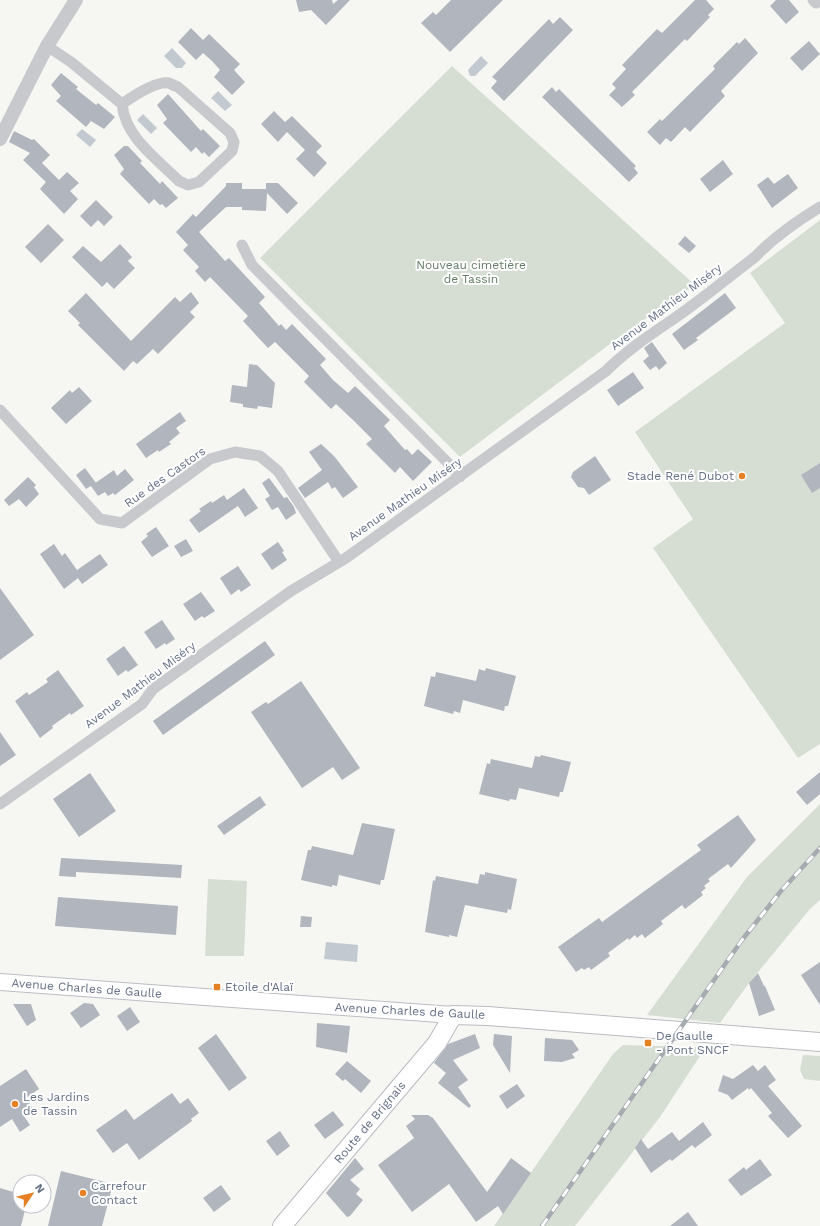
<svg xmlns="http://www.w3.org/2000/svg" width="820" height="1226" font-family="'Work Sans',sans-serif">
	<style>
		.green { fill: #d6ded4 }
		.water { fill: #c2c9d1 }
		.building { fill: #b1b5bd }
		.lines { fill: none; stroke-linecap: round; stroke-linejoin: round }
		.secondary-casing { stroke: #bbbdc3; stroke-width: 18 }
		.primary-casing { stroke: #b9bbc0; stroke-width: 20 }
		.minor { stroke: #c7c9cd; stroke-width: 11 }
		.tertiary { stroke: #c7c9cd; stroke-width: 14 }
		.secondary { stroke: #fff; stroke-width: 16 }
		.primary { stroke: #fff; stroke-width: 18 }
		.rail-casing { stroke: #a6aab1; stroke-width: 4.5 }
		.rail { stroke: #fff; stroke-width: 3; stroke-dasharray: 9; stroke-linecap: butt }
		.poi-dot { fill: #e68024; stroke: #fff; stroke-width: 1.5 }
		.labels { text-anchor: middle; dominant-baseline: central; stroke-width: 4; stroke-linejoin: round; paint-order: stroke }
		.park-label { font-size: 12px; fill: #647c65; stroke: #fff }
		.street-label { font-size: 12px; fill: #656f85; stroke: #fff }
		.poi-label { font-size: 12px; fill: #656f85; stroke: #fff; text-anchor: start }
	</style>
	<rect width="100%" height="100%" fill="#f6f7f3"/>
	<!-- green -->
	<path class="green" d="M452,66L695,285L626,332L460,457L260,258Z
		M820,220V744L798,758L653,548L693,519L635,432L785,323L750,273Z
		M820,804V900L810,909L749,983L720,1023L647,1015L747,877Z
		M208,879L247,881L244,956H205Z
		M623,1045L696,1047L702,1053L660,1117L575,1226H494L613,1054Z
		M803,1055L820,1056V1081L804,1079L800,1070Z"/>
	<!-- water -->
	<path class="water" d="M172,48L186,63L182,68H176L164,56Z
		M481,56L488,63L475,76H470L468,70Z
		M218,91L232,105L225,111L211,98Z
		M143,114L157,128L151,134L137,120Z
		M82,129L96,140L90,147L76,135Z
		M326,942L358,945L357,962L324,959Z"/>
	<!-- building -->
	<path class="building" d="M296,0H332L333,4L338,0H350L326,25L311,10L299,12Z
		M451,0H503L450,52L421,23L433,12L436,15Z
		M695,0H706L714,9L708,15L710,17L687,41L685,39L632,92L635,95L622,107L609,95L616,88L612,84L626,69L622,65L657,29L662,33Z
		M776,0H789L799,12L786,24L770,6Z
		M560,17L573,30L504,101L491,88L497,81L492,77L549,19L553,24Z
		M191,28L203,40L209,34L240,64L234,70L245,82L232,95L214,77L220,70L212,61L203,53L196,60L178,42Z
		M745,38L758,53L721,91L725,96L690,132L685,127L671,142L666,138L660,145L647,132L660,119L662,121L715,69L713,66L737,42L739,44Z
		M809,41L820,54L802,71L790,58Z
		M61,73L78,87L76,89L96,105L98,103L115,117L104,129L91,121L86,127L56,101L61,96L51,85Z
		M552,87L556,92L559,89L636,166L634,168L638,173L629,182L542,97Z
		M168,94L201,131L203,129L220,146L209,157L204,152L202,154L196,147L191,152L163,123L167,119L157,105Z
		M274,111L285,122L292,116L322,146L316,152L327,163L314,177L296,159L305,150L287,132L278,142L261,124Z
		M14,131L32,140L34,139L50,155L42,163L59,180L67,172L79,183L70,191L78,199L64,214L40,189L46,182L23,160L30,153L9,142Z
		M124,146H128L142,161L140,163L160,184L162,181L178,198L166,208L162,204L160,205L154,199L149,204L120,174L124,169L114,155Z
		M723,160L733,174L710,192L700,179Z
		M788,174L798,188L772,208L757,185L768,177L774,184Z
		M226,183H242V189H266V183H278L298,203L287,214L267,193L266,211L242,210V207H226L199,232L225,261L229,258L265,297L259,303L279,326L281,324L286,330L292,324L326,359L320,365L333,380L348,393L355,386L390,420L384,426L405,450L407,449L412,455L418,449L432,462L413,481L400,467L395,473L366,444L372,439L354,421L336,404L331,409L304,382L309,376L275,342L268,348L243,321L248,316L210,277L205,282L195,271L199,267L183,250L188,245L176,232L193,214L196,217L226,186Z
		M96,200L113,217L104,226L98,220L91,227L80,216Z
		M48,224L64,240L41,263L25,247Z
		M685,236L696,246L689,253L678,244Z
		M120,244L132,257L128,261L135,268L114,289L107,282L102,287L72,257L83,246L101,262Z
		M191,292L199,303L190,312L195,317L158,354L153,349L137,364L133,361L124,371L78,325L80,323L68,311L86,293L131,341L175,297L180,302Z
		M725,293L736,308L696,338L698,340L684,350L672,334Z
		M652,342L667,363L659,370L656,366L650,370L643,361L649,356L644,348Z
		M249,364L257,365L275,383L272,408L258,406L257,409L243,407V404L230,402L232,385L247,387Z
		M633,372L644,388L618,406L607,390Z
		M79,387L92,401L66,424L51,408L70,390L72,393Z
		M180,412L186,421L176,428L180,433L169,442L171,444L159,452L158,450L146,458L136,444Z
		M321,444L334,456L358,487L343,498L335,487L332,489L328,482L305,498L298,488L322,470L309,452Z
		M595,456L611,480L589,495L584,488L578,487L571,477L573,472Z
		M820,463V488L812,493L801,475Z
		M85,468L96,483L86,489L76,475Z
		M125,469L134,480L115,495L113,493L108,496L105,492L98,496L91,486L114,470L117,476Z
		M28,477L36,485L34,487L39,494L26,507L19,499L9,506L4,500Z
		M269,478L284,498L287,497L294,507L296,513L286,520L278,507L272,510L265,499L270,496L262,483Z
		M244,488L258,508L245,517L238,506L199,533L189,520L201,511L199,509L211,501L212,503L224,495L227,500Z
		M156,527L169,546L152,557L141,542L148,536L146,534Z
		M186,539L193,551L181,557L174,546Z
		M278,542L284,551L282,552L287,560L272,570L261,554Z
		M54,544L62,556L65,553L77,570L100,554L108,565L82,584L78,578L64,589L40,554Z
		M238,566L251,585L241,592L239,589L231,595L220,578Z
		M0,588L34,635L0,660Z
		M201,592L215,611L204,618L202,616L195,621L183,604Z
		M162,620L175,639L166,645L165,643L156,649L144,632Z
		M265,641L275,655L163,735L153,721Z
		M124,646L138,665L128,672L126,670L118,676L106,659Z
		M486,668L516,676L508,706H505L504,711L463,700L460,713L454,711L453,714L424,706L431,676L435,677L436,672L476,681L479,669L485,671Z
		M58,670L84,706L71,715L70,713L52,726L53,728L40,738L15,701L27,692L29,695L48,682L46,679Z
		M301,681L360,768L342,780L333,767L302,788L251,712L266,702L268,704Z
		M0,732L16,755L0,766Z
		M541,755L571,762L563,792H560L559,797L519,788L516,800L510,799L509,801L479,794L487,763L490,764L491,759L532,768L535,756L540,757Z
		M820,772V794L807,805L796,792Z
		M90,773L116,811L79,837L53,799Z
		M260,796L266,805L224,835L217,826Z
		M738,815L756,840L731,868L728,864L708,879L710,881L704,886L706,888L701,892L703,895L685,909L682,905L661,921L663,924L645,938L642,934L637,938L635,935L629,940L628,938L608,953L610,956L591,970L589,967L584,970L582,968L576,972L558,947L599,918L602,922L701,850L697,845Z
		M362,823L395,829L384,880H381L380,885L339,875L337,886L332,885V887L301,880L308,850H311L312,846L353,855Z
		M61,858L182,865L181,878L76,872V877L59,876Z
		M485,872L517,879L511,910L508,909L507,913L465,905L457,937L449,935V937L425,932L433,880L435,881L436,876L478,884L480,874L485,875Z
		M58,897L178,906L176,935L55,926Z
		M301,916L312,917L311,927H300Z
		M820,962V1005L801,975Z
		M758,973L764,986H765L775,1010L759,1016L749,983Z
		M84,1003L93,1004L100,1015L81,1028L70,1013Z
		M13,1004H31L36,1020L27,1026Z
		M130,1007L140,1022L127,1031L117,1016Z
		M317,1023L350,1026L347,1053L316,1047Z
		M216,1034L247,1078L229,1091L198,1048Z
		M475,1034L480,1048L453,1060L468,1080L458,1087L471,1106L469,1108L438,1083L446,1073L434,1063L448,1044Z
		M494,1034L512,1036L510,1073L493,1045Z
		M545,1038L572,1040L579,1050L572,1054L575,1058L562,1062L544,1061Z
		M347,1061L371,1081L361,1093L345,1079L343,1081L335,1074Z
		M753,1065L758,1071L765,1065L776,1080L768,1086L802,1126L788,1138L768,1116L772,1113L751,1088L749,1090L748,1088L732,1100L728,1095L718,1091L723,1075L733,1079Z
		M26,1069L39,1089L26,1098L34,1110L24,1116L30,1125L20,1132L12,1119L0,1127V1086Z
		M517,1084L525,1096L507,1109L499,1096Z
		M172,1093L180,1104L188,1098L199,1113L191,1119L192,1121L139,1160L127,1143L113,1153L96,1130L126,1109L134,1120Z
		M333,1111L344,1125L325,1139L314,1125Z
		M411,1115H428L433,1118L487,1192L511,1158L531,1173L503,1214L498,1206L476,1222L449,1184L412,1212L378,1165L414,1138L406,1126L415,1119Z
		M703,1122L712,1135L695,1148L692,1145L672,1161L670,1159L651,1173L635,1148L641,1139L648,1149L672,1132L679,1141Z
		M280,1131L290,1146L277,1156L266,1141Z
		M355,1158L364,1169L350,1180L360,1189L356,1194L363,1200L350,1216L347,1217L326,1193Z
		M760,1159L772,1175L741,1196L728,1180L744,1167L746,1170Z
		M61,1171L113,1184L102,1226H48Z
		M221,1185L231,1199L214,1212L203,1198Z
		M0,1188L20,1194V1206H26L21,1226H0Z
		M688,1212L698,1226H670Z"/>
	<g class="lines">
		<defs>
			<g id="secondary">
				<path id="s1" d="M0,982L453,1015"/>
			</g>
			<g id="primary">
				<path id="s2" d="M282,1226L437,1043L453,1015L488,1016L820,1042"/>
			</g>
		</defs>
		<!-- secondary casing -->
		<use href="#secondary" class="secondary-casing"/>
		<!-- primary casing -->
		<use href="#primary" class="primary-casing"/>
		<!-- minor -->
		<path class="minor" d="M813,0L816,3L820,1
			M47,46L71,62L122,104C125,137 157,159 179,181L188,185L199,182L232,151L234,142L230,133L178,87C175,86 171,84 169,83C156,81 132,97 122,104
			M242,245L252,265L453,468L460,477
			M0,410L100,519L122,523L210,459L235,452L260,456L278,471L339,562
			M0,804L142,704L153,689L291,591L346,558L606,371C625,352 647,337 669,322C699,302 727,278 755,257C774,237 797,221 820,207"/>
		<!-- tertiary -->
		<path class="tertiary" d="M0,139L47,46L76,0"/>
		<!-- secondary -->
		<use href="#secondary" class="secondary"/>
		<!-- primary -->
		<use href="#primary" class="primary"/>
		<defs>
			<path id="rail" d="M542,1226L742,940L781,891L820,848"/>
		</defs>
		<!-- rail casing -->
		<use href="#rail" class="rail-casing"/>
		<!-- rail -->
		<use href="#rail" class="rail"/>
	</g>
	<!-- markers -->
	<g class="poi-dot">
		<circle cx="742" cy="476" r="4"/>
		<rect x="213" y="983" width="8" height="8" rx="2"/>
		<rect x="644" y="1039" width="8" height="8" rx="2"/>
		<circle cx="15" cy="1104" r="4"/>
		<circle cx="83" cy="1193" r="4"/>
	</g>
	<g class="labels">
		<!-- park labels -->
		<g class="park-label">
			<text x="471" y="265">Nouveau cimetière<tspan x="471" dy="14">de Tassin</tspan></text>
		</g>
		<!-- street labels -->
		<g class="street-label">
			<text transform="translate(666 307) rotate(-37)">Avenue Mathieu Miséry</text>
			<text transform="translate(165 477) rotate(-35)">Rue des Castors</text>
			<text transform="translate(405 499) rotate(-35)">Avenue Mathieu Miséry</text>
			<text transform="translate(140 685) rotate(-37)">Avenue Mathieu Miséry</text>
			<text stroke="none"><textPath href="#s1" startOffset="87">Avenue Charles de Gaulle</textPath></text>
			<text transform="translate(410 1011) rotate(3)">Avenue Charles de Gaulle</text>
			<text stroke="none"><textPath href="#s2" startOffset="136">Route de Brignais</textPath></text>
		</g>
		<!-- poi labels -->
		<g class="poi-label">
			<text x="734" y="476" text-anchor="end">Stade René Dubot</text>
			<text x="225" y="987">Etoile d'Alaï</text>
			<text x="656" y="1036">De Gaulle<tspan x="656" dy="14">- Pont SNCF</tspan></text>
			<text x="23" y="1097">Les Jardins<tspan x="23" dy="14">de Tassin</tspan></text>
			<text x="91" y="1186">Carrefour<tspan x="91" dy="14">Contact</tspan></text>
		</g>
	</g>
	<!-- north arrow -->
	<g transform="translate(32 1194) rotate(55)"><circle r="19" fill="#ffffff" stroke="#c1c5ce"/>
	<path d="M0-3L7 15L0 10L-7 15Z" fill="#e68024"/>
	<text y="-6" font-size="11" font-weight="bold" text-anchor="middle" fill="#656f85">N</text>
	</g>
</svg>
